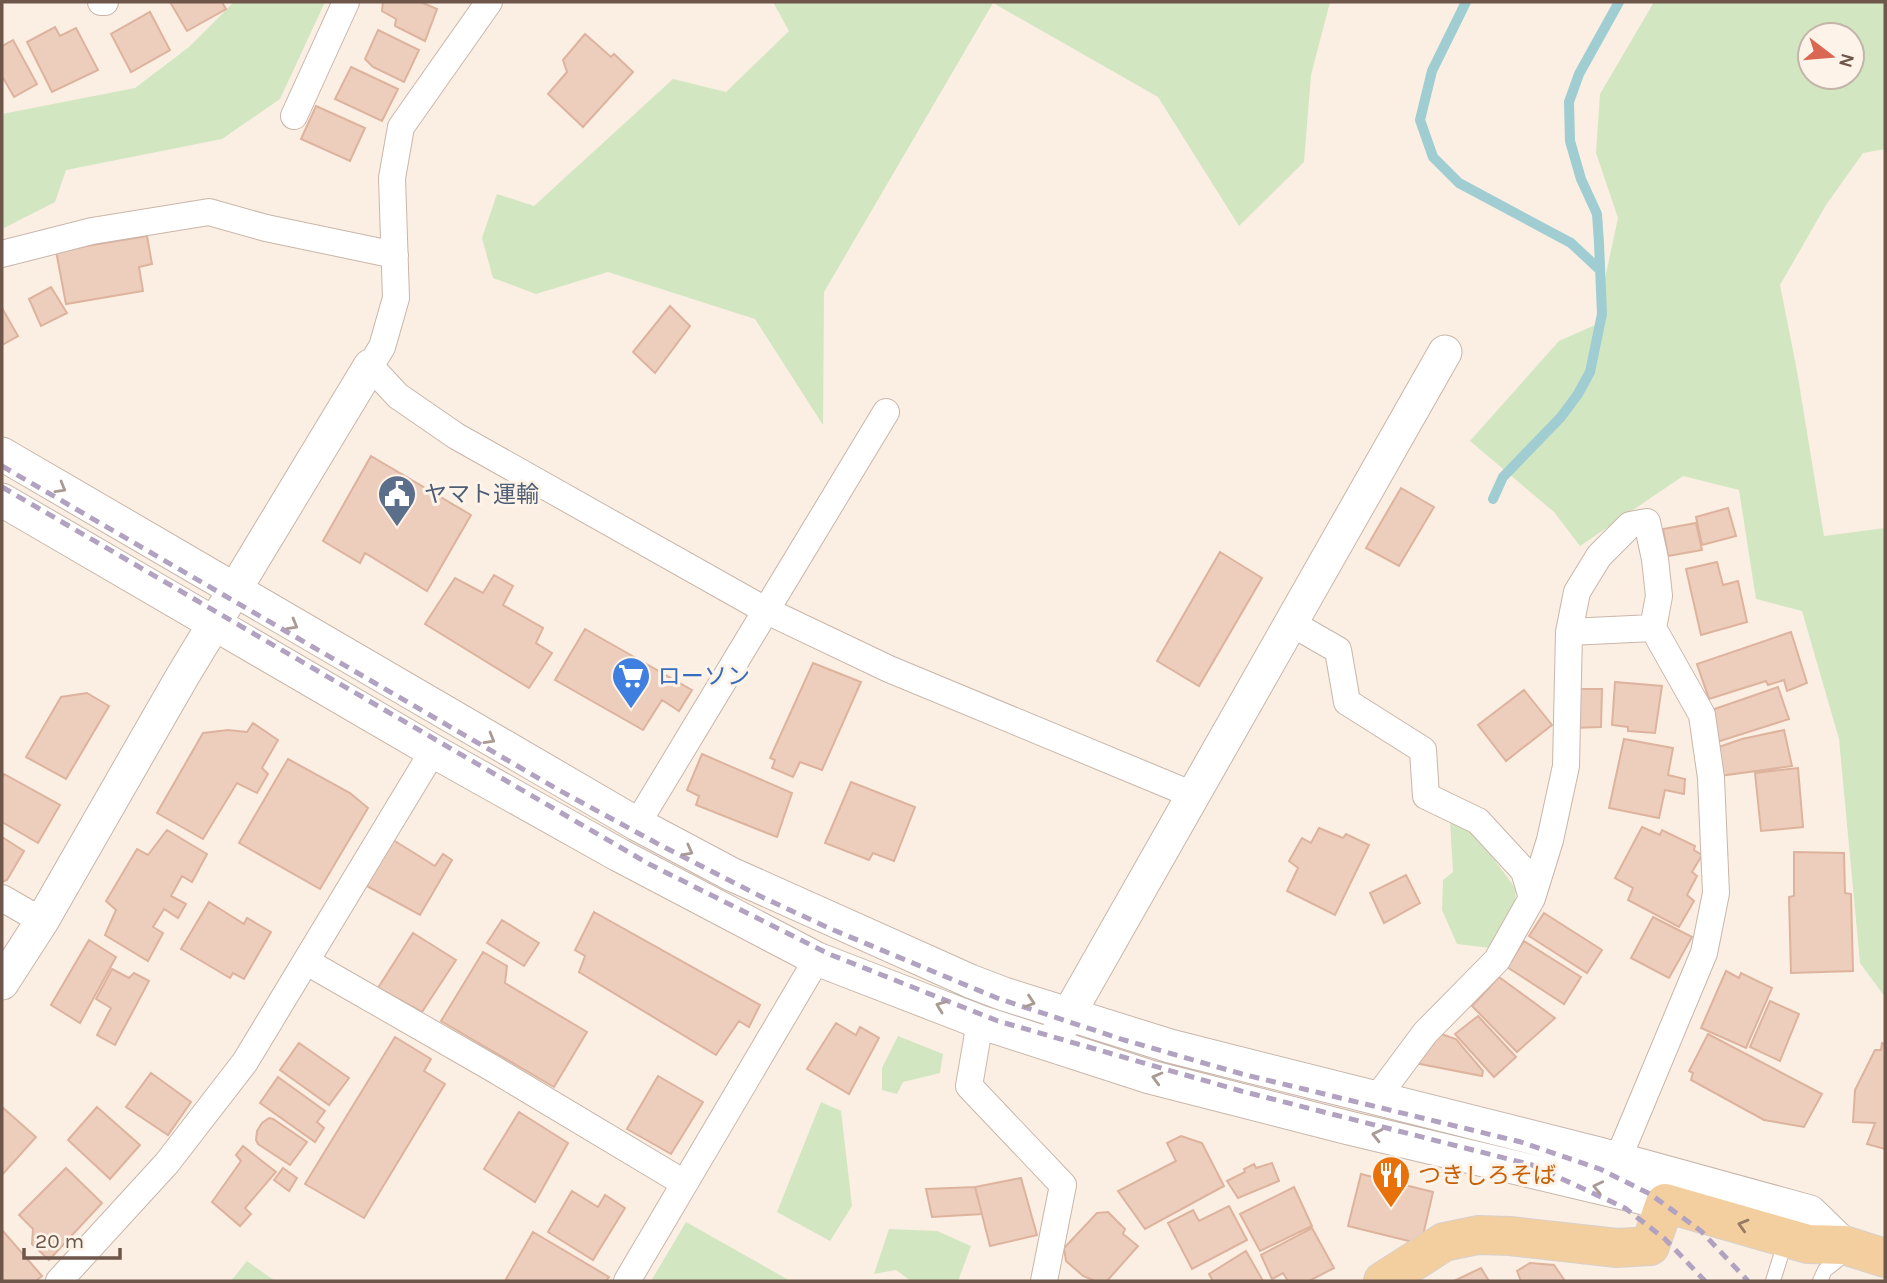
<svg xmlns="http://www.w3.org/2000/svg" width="1887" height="1283" font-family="Karla,'Noto Sans JP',sans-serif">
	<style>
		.green { fill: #d3e6c2; fill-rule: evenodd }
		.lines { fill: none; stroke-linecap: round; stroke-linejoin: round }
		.stream { stroke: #a0cdd2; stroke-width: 10 }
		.building { fill: #edcdbc; stroke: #deb39e; stroke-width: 2 }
		.service-casing { stroke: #c9b6aa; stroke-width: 16 }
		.minor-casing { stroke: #c9b6aa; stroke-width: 28 }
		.tertiary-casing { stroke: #c9b6aa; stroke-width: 35 }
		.primary-casing { stroke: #d7d0cd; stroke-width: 40 }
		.service { stroke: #fff; stroke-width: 14 }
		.minor { stroke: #fff; stroke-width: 26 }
		.tertiary { stroke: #fff; stroke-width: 33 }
		.primary { stroke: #f3cf9f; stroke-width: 38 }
		.rail { stroke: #b1a2c1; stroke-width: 5; stroke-dasharray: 10 7; stroke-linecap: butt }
		.oneway { stroke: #a99a93 }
		.oneway2 { stroke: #977a64 }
		.labels { text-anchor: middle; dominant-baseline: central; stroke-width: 6; stroke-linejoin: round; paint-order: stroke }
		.service-label { font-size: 23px; fill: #4e5e75; stroke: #fdf3e8; text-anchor: start }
		.shop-label { font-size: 23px; fill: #366cbe; stroke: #fdf3e8; text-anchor: start }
		.food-label { font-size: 23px; fill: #c56008; stroke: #fdf3e8; text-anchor: start }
	</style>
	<rect width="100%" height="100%" fill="#faefe2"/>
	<!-- green -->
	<path class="green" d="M234,2H325L280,99L222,139L66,170L55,202L2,229V114L135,88L189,47Z
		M773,2H1330L1311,75L1304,162L1239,226L1158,97L993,3L824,292L823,425L755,319L608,272L536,294L493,278L482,238L497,194L534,206L673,79L726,92L789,31Z
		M1654,2H1885V149L1863,153L1826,205L1780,285L1797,371L1824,536L1885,528V997L1860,963L1839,739L1802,611L1756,599L1739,490L1683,476L1580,546L1554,512L1470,441L1559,341L1595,325L1618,218L1596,153L1600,94ZM1810,35H1852V77H1810Z
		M1450,821L1470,827L1516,889L1514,910L1490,948L1457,944L1442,910L1443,880L1453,872Z
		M898,1036L943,1054L940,1073L903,1082L897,1094L882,1090V1068Z
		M821,1102L841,1111L852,1206L830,1241L777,1212Z
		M686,1222L787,1279L788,1281H651Z
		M889,1229L937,1231L971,1246L958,1281H911L896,1270L874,1274Z
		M247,1261L275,1281H231Z"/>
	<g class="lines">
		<!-- stream -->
		<path class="stream" d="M1466,2L1432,71L1420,120L1433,157L1459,183L1571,243L1600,270
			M1493,499L1503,477L1561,417L1578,394L1590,372L1602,314L1599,243L1597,214L1581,179L1570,141L1569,102L1579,74L1619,2"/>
	</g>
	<!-- building -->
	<path class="building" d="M170,2H222L226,9L187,31Z
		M383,2H421L437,9L425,41L395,26L396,19L382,11Z
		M150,12L170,50L131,72L111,34Z
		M55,27L60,36L76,28L98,70L52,92L27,42Z
		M378,30L419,50L404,82L373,67L365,59Z
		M585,34L611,57L614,54L633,72L583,127L548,94L567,72L563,60Z
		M13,40L37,84L14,97L2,76V46Z
		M351,67L398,89L382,121L335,99Z
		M316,106L365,128L350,161L301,139Z
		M147,236L152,264L139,267L143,291L66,304L56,251Z
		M51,287L67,313L41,326L29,299Z
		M670,306L690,326L655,373L633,352Z
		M2,308L18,336L2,345Z
		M371,456L471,515L427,591L365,553L360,563L323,541Z
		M1401,488L1434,507L1399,566L1366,548Z
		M1728,508L1736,536L1702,545L1696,517Z
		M1696,523L1702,550L1668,556L1663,529Z
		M1220,552L1262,578L1199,686L1157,661Z
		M1717,562L1723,585L1738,581L1747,622L1701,635L1686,569Z
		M494,575L513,586L503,605L543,628L536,643L552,653L529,688L425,624L455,578L483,593Z
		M585,629L692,690L679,711L662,700L643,730L555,680Z
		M1791,632L1807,683L1787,691L1784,680L1768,685L1766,681L1709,699L1697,664Z
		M813,663L861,682L822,770L800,762L793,777L772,768L775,760L770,758Z
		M1615,682L1662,686L1655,733L1628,731V727L1612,725Z
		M1778,687L1789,719L1717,742L1709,711Z
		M1575,689H1602L1601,727L1573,728Z
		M1524,690L1552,725L1506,761L1478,725Z
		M87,693L109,706L66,779L26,757L61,697Z
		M253,723L278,740L262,768L268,774L257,793L237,783L203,839L157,813L203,733L228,730L247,732Z
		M1784,730L1792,766L1719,776L1716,748L1742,739Z
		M1624,739L1673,748L1668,775L1685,779L1684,794L1665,790L1659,818L1609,808Z
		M702,754L792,793L777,837L696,805L699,796L687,790Z
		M288,759L350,793L368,808L320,889L239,843Z
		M1798,768L1803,827L1761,831L1755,773Z
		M4,774L60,805L38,843L2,822V779Z
		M851,782L915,807L894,861L873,853L869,860L825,843Z
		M1642,827L1660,835L1662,830L1695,846L1694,850L1702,855L1692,872L1697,876L1687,895L1694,901L1679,927L1628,900L1633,888L1615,878Z
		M1319,828L1343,838L1346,834L1369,845L1335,915L1287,891L1298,868L1289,861L1302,838L1311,843Z
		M167,830L207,854L192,882L182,876L171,896L186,904L178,918L164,909L153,927L163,933L148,961L105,935L116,910L106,901L137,849L148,855Z
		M2,837L24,851L7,880L2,882Z
		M390,838L435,866L443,854L452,860L420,915L365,885Z
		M1794,852L1844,853L1845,893L1851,894L1853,971L1791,973L1789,897L1794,896Z
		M1406,875L1420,903L1384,923L1370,893Z
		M209,902L244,924L247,918L271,932L244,979L233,973L230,978L181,949Z
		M594,912L760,1005L749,1027L739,1021L716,1055L579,972L585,956L575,950Z
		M1544,913L1602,950L1587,973L1529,936Z
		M1653,917L1692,937L1669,978L1631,958Z
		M502,920L539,943L524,966L487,943Z
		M413,933L456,960L422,1012L378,988Z
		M89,940L116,957L80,1023L51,1005Z
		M1524,941L1581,977L1564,1004L1507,967Z
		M483,952L507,966L505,983L587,1032L554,1087L441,1021Z
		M112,969L129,978L134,973L149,981L115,1045L97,1035L111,1008L96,999Z
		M1726,971L1739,978L1741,973L1772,988L1746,1048L1701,1028Z
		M1499,977L1555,1018L1517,1052L1472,1006Z
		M1770,1001L1799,1014L1780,1061L1750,1047Z
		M1478,1016L1516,1057L1494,1077L1455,1034Z
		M836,1023L856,1035L860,1027L879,1038L849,1094L807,1069Z
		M1441,1034L1456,1039L1483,1071L1482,1076L1415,1063Z
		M1708,1034L1822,1094L1804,1127L1764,1120L1691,1080L1693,1073L1689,1071Z
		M395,1037L431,1059L424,1071L445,1084L364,1218L305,1184Z
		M299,1043L349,1078L329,1105L280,1070Z
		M1882,1043L1885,1044V1149L1867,1144L1875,1123L1853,1122L1855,1090L1875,1050H1881Z
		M151,1073L191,1102L168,1135L126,1107Z
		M658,1076L703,1102L671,1154L627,1129Z
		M278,1077L325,1111L317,1122L324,1128L315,1142L260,1103Z
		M2,1107L36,1137L2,1175Z
		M97,1107L140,1145L110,1179L68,1140Z
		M519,1112L568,1143L535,1202L484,1169Z
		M269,1118L273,1119L307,1142L290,1165L258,1144L256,1140L257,1131L262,1123Z
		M1181,1136L1202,1143L1224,1186L1145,1229L1118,1191L1176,1161L1167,1143Z
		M243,1146L276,1172L245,1208L251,1214L240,1226L212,1202L241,1161L236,1155Z
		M1272,1163L1279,1181L1238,1198L1227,1181L1245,1172L1244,1169L1254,1164L1256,1168Z
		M66,1168L102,1203L49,1260L32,1244L33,1229L19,1215Z
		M283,1168L297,1178L289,1191L274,1180Z
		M1361,1174L1433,1192L1421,1244L1348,1226Z
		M1021,1178L1037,1235L990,1246L975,1187Z
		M975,1187L982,1214L932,1217L926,1189Z
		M1294,1187L1312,1226L1260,1251L1240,1214Z
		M572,1191L598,1207L605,1195L625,1208L593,1260L548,1232Z
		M1229,1206L1247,1240L1192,1269L1168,1223L1193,1210L1199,1221Z
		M1108,1212L1125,1229L1123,1234L1138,1246L1107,1281H1095L1083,1276L1066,1261L1064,1248L1097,1213Z
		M1312,1228L1334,1268L1309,1281H1288L1283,1273L1272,1279L1261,1255Z
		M2,1230L42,1276L36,1281H2Z
		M533,1232L609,1277L606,1281H510L506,1279Z
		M1246,1251L1263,1281H1213L1209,1274Z
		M1530,1263L1554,1265L1565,1281H1521L1517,1271Z
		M1481,1268L1489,1281H1454Z"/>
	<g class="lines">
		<defs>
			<path id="service" d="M1773,1281L1786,1239
				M1820,1281L1825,1270L1847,1253"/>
			<path id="minor" d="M101,2H105
				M489,2L401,127L392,178L396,298L382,347L370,366L398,396L456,436L765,610L889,669L1193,795
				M294,116L346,2
				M2,254L92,231L209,212L266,228L395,255
				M1291,623L1338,650L1347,702L1423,750L1426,796L1478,821L1524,871L1532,898
				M1569,632L1653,628
				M637,824L886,412
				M2,898L42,921
				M307,962L492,1068L684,1183
				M980,1022L969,1086L1063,1185L1044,1281
				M1376,1099L1425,1033L1497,960L1532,898L1550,840L1566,766L1569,632L1577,592L1599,556L1630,525L1647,522L1655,559L1659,596L1653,628L1702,715L1711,778L1716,893L1704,953L1618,1159
				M59,1281L167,1163L245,1062L433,751
				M627,1281L817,959"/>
			<path id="tertiary" d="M2,454L637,824L731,874L970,981L1004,994L1170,1046L1599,1154L1810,1212L1844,1245
				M2,500L433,751L619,855L817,959L980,1022L1150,1077L1349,1128L1665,1203
				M2,983L42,921L182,677L370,366
				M1058,1033L1445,352"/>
			<path id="primary" d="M1383,1281L1444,1242L1478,1235L1510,1236L1617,1248L1650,1246L1665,1203L1808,1244L1844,1245L1885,1258"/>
		</defs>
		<!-- service casing -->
		<use href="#service" class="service-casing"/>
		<!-- minor casing -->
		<use href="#minor" class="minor-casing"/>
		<!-- tertiary casing -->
		<use href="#tertiary" class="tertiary-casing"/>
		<!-- primary casing -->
		<use href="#primary" class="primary-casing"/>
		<!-- service -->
		<use href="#service" class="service"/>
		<!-- minor -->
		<use href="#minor" class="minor"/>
		<!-- tertiary -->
		<use href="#tertiary" class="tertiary"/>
		<!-- primary -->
		<use href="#primary" class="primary"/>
		<!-- rail -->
		<path class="rail" d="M2,466L557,789L660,845L764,898L831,929L997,998L1124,1040L1242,1074L1521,1142L1600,1169L1650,1194L1701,1231L1748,1281
			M2,487L649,864L829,954L998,1021L1241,1091L1532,1165L1625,1208L1665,1239L1705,1281"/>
	</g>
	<!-- one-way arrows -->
	<defs><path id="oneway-chevron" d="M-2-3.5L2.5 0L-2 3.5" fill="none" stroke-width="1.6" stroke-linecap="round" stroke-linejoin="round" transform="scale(1.75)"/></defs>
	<g class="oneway">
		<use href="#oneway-chevron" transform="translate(61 488) rotate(30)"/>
		<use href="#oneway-chevron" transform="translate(293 625) rotate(30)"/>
		<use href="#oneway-chevron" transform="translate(490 739) rotate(30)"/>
		<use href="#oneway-chevron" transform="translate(688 851) rotate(28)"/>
		<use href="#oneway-chevron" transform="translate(1030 1002) rotate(18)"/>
		<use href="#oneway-chevron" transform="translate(941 1006) rotate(-159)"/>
		<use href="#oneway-chevron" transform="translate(1157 1078) rotate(-165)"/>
		<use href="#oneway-chevron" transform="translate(1377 1135) rotate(-167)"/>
		<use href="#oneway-chevron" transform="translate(1598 1187) rotate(-167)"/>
	</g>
	<use class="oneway2" href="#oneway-chevron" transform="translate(1743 1225) rotate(-164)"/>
	<!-- icons -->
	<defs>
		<symbol id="civic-pin" viewBox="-11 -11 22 30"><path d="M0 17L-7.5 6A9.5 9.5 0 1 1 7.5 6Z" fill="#5c6f8a" stroke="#fdf3e8"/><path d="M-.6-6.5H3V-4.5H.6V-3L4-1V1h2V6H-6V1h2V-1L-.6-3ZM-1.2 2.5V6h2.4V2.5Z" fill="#fff"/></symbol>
		<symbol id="supermarket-pin" viewBox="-11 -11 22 30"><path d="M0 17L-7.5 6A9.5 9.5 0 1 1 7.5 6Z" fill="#3f7fe0" stroke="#fdf3e8"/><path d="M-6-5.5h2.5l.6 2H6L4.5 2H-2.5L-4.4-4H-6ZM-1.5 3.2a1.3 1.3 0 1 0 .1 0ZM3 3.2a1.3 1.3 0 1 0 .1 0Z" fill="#fff"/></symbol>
		<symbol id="restaurant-pin" viewBox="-11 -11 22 30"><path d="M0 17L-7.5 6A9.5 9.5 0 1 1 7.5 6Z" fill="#e8710a" stroke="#fdf3e8"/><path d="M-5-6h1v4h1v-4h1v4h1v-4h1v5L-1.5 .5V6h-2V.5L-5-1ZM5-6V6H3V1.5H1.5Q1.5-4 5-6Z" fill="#fff"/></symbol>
	</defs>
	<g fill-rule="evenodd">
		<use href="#civic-pin" x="375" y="472" width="44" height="60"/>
		<use href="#supermarket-pin" x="609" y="654" width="44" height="60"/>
		<use href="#restaurant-pin" x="1369" y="1153" width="44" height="60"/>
	</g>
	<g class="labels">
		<!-- service labels -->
		<g class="service-label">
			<text x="424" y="494">ヤマト運輸</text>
		</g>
		<!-- shop labels -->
		<g class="shop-label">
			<text x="658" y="676">ローソン</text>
		</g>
		<!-- food labels -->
		<g class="food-label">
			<text x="1418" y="1175">つきしろそば</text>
		</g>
	</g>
	<!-- border -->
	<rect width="1887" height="1283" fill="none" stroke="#6f564b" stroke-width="7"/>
	<!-- north arrow -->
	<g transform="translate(1831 56) rotate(106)"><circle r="33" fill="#fdf3e8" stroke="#c4b4a9" stroke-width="2"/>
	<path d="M0-5L12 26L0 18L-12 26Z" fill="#da6751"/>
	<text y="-10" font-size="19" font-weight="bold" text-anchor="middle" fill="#6f564b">N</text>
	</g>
	<!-- scale -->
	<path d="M24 1248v10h96v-10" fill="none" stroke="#6f564b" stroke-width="3.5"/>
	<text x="35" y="1248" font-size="21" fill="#6f564b" stroke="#fdf3e8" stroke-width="5" paint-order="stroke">20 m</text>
</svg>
